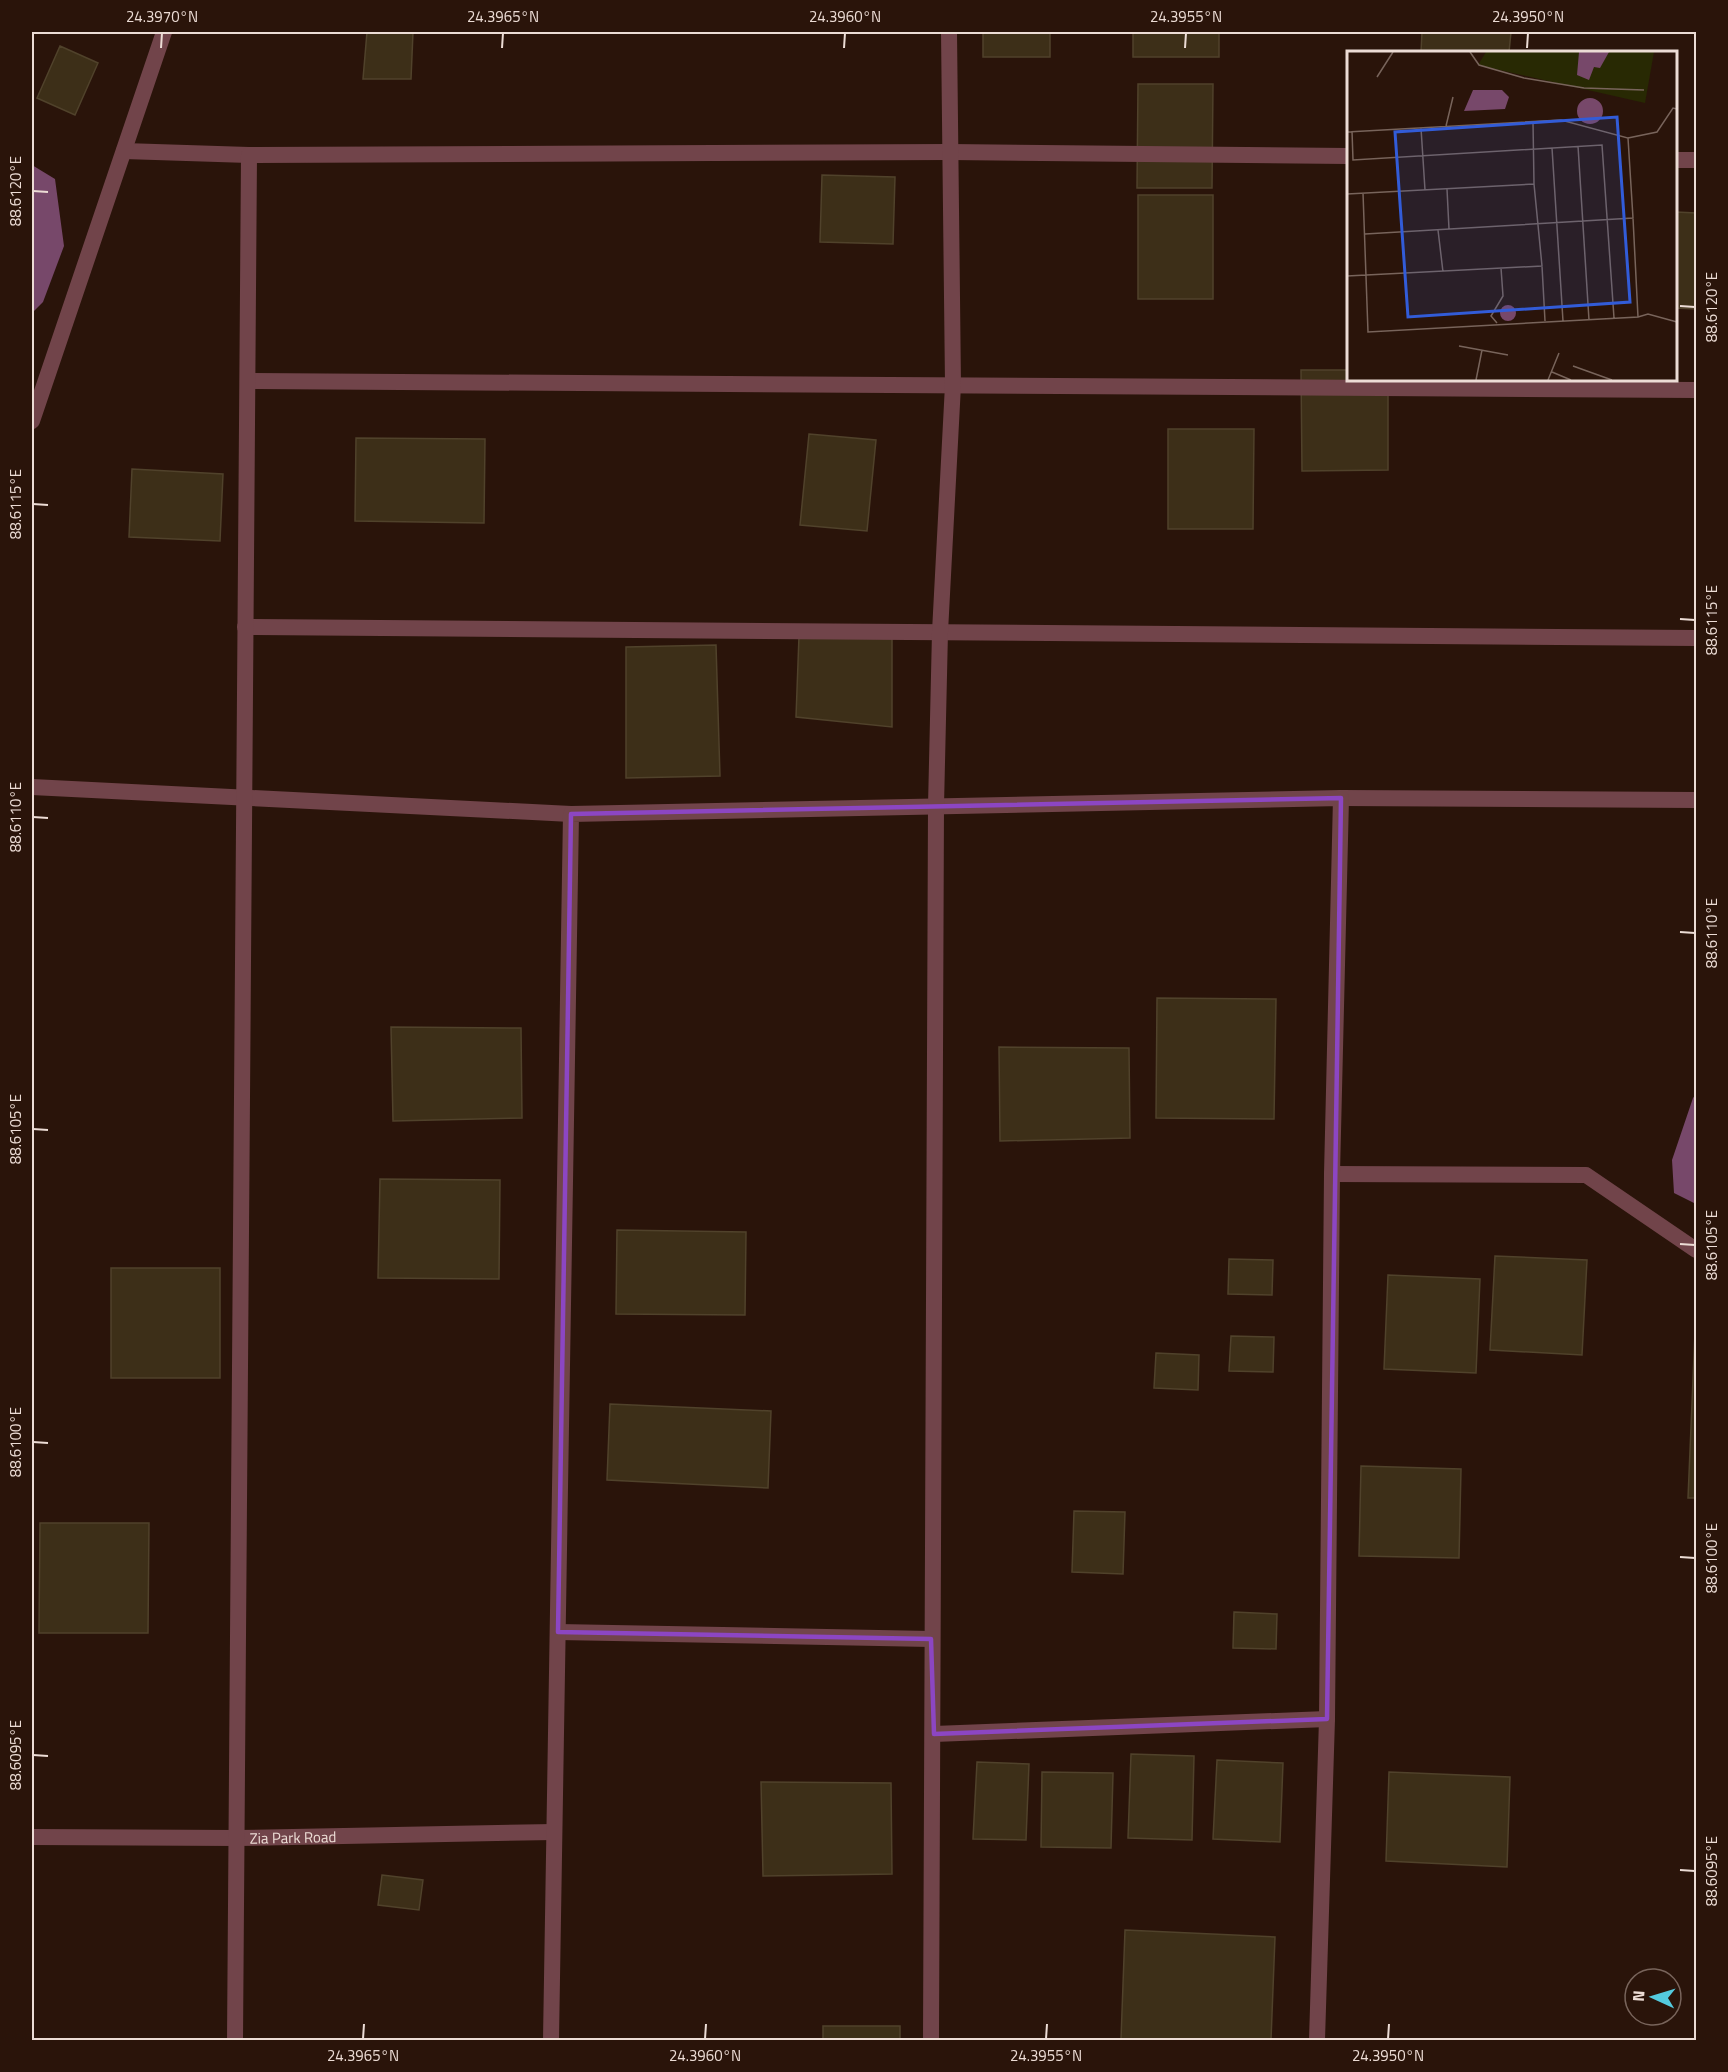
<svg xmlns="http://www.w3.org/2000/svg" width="1728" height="2072" font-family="'Titillium Web',sans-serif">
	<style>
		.water { fill: #77486a }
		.building { fill: #3d2f18; stroke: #50422b; stroke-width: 1.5 }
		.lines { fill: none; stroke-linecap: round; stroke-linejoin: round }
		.minor { stroke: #71444a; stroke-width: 16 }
		.marked { fill: none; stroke: #8c46c2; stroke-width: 4.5; stroke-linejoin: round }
		.ticks { fill: none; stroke: #ecdcd5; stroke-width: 2 }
		.labels { text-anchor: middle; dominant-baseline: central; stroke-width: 6; stroke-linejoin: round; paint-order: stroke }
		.street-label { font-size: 15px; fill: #ecdcd5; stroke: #2a140a }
		.inset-road { fill: none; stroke: #78645b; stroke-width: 1.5 }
		.view { fill: #325cd8; fill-opacity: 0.15; stroke: #325cd8; stroke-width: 3 }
		.inset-edge { fill: none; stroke: #ecdcd5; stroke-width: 3 }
		.neatline { fill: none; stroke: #ecdcd5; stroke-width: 2 }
		.ticks-label { font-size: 15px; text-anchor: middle; fill: #ecdcd5 }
	</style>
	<rect width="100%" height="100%" fill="#2a140a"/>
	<!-- water -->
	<path class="water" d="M32,165L55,179L64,246L43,302L32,313Z
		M1696,1094V1204L1674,1193L1672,1160L1693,1098Z"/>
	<!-- building -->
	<path class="building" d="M367,32H413L411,79H363Z
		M983,32H1050V57H983Z
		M1133,32H1219V57H1133Z
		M1422,32H1511L1509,52H1421Z
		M60,46L98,63L75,115L37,98Z
		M1138,84H1213L1212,188H1137Z
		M822,175L895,177L893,244L820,242Z
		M1138,195H1213V299H1138Z
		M1676,212L1696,213V309L1676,308Z
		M1301,370H1348V380H1388V470L1302,471Z
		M1168,429H1254L1253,529H1168Z
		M809,434L876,440L867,531L800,525Z
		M356,438L485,439L484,523L355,521Z
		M132,469L223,474L220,541L129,537Z
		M799,636L892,637V727L796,717Z
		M716,645L720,776L626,778V647Z
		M1157,998L1276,999L1274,1119L1156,1118Z
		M391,1027L521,1028L522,1118L393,1121Z
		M999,1047L1129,1048L1130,1138L1000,1141Z
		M380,1179L500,1180L499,1279L378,1278Z
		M617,1230L746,1232L745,1315L616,1314Z
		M1495,1256L1587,1260L1582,1355L1490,1350Z
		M1229,1259L1273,1260L1272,1295L1228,1294Z
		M111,1268H220V1378H111Z
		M1388,1275L1480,1279L1476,1373L1384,1369Z
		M1695,1332H1696V1498H1688Z
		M1231,1336L1274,1337L1273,1372L1229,1371Z
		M1156,1353L1199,1355L1198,1390L1154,1388Z
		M610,1404L771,1411L768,1488L607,1480Z
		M1361,1466L1461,1469L1459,1558L1359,1556Z
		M1074,1511L1125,1512L1123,1574L1072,1572Z
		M40,1523H149L148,1633H39Z
		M1234,1612L1277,1614L1276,1649L1233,1648Z
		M1131,1754L1194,1756L1192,1840L1128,1838Z
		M1217,1760L1283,1763L1280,1842L1213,1839Z
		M977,1762L1029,1764L1026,1840L973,1839Z
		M1042,1772L1113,1773L1111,1848L1041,1847Z
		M1389,1772L1510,1777L1507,1867L1386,1861Z
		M761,1782L891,1783L892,1874L763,1876Z
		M382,1875L423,1880L419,1910L378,1905Z
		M1125,1930L1275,1937L1271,2040L1121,2039Z
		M823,2026H900V2040H823Z"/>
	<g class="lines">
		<!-- minor -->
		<g class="minor">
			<path d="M124,151L249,155"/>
			<path d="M1676,160H1696"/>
			<path d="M248,381L1696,390"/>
			<path d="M32,421L164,32"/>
			<path d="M245,627L1696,638"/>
			<path d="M32,787L571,814"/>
			<path d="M1341,798L1696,800"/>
			<path d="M1332,1174L1586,1175L1696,1250"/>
			<path d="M558,1632L931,1639"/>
			<path d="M934,1734L1327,1719"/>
			<path id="s1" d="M32,1837L237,1838L554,1832"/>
			<path d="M235,2040L249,155L950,152L1348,156"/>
			<path d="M551,2040L571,814L1341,798L1332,1174L1327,1719L1317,2040"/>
			<path d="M931,2040L936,806L940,632L953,385L949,32"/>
		</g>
	</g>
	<!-- marked area -->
	<path class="marked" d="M1341,798L1327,1719L934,1734L931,1639L558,1632L571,814Z"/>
	<!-- ticks -->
	<path class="ticks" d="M161,48L162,33M502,48L503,33M844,48L845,33M1185,48L1186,33M1527,48L1528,33M33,191L48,192M1680,306L1695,307M33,504L48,505M1680,619L1695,620M33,817L48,818M1680,932L1695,933M33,1129L48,1130M1680,1244L1695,1245M33,1442L48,1443M1680,1557L1695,1558M33,1755L48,1756M1680,1870L1695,1871M363,2039L364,2024M705,2039L706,2024M1046,2039L1047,2024M1388,2039L1389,2024"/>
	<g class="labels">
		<!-- street labels -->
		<g class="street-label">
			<text stroke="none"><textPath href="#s1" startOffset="261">Zia Park Road</textPath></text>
		</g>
	</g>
	<!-- overview -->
	<g transform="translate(1347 51)">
		<rect width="330" height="330" fill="#2a140a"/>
		<path d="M139,1H307L298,52L131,14Z" fill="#282903"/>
		<path d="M232,1H262L253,17L247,16L242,29L230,24ZM126,39H155L162,46L158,58L117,60ZM230 60a13 13 0 1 1 26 0a13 13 0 1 1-26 0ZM153 262a8 8 0 1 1 16 0a8 8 0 1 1-16 0Z" fill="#77486a"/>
		<path class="inset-road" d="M123,1L132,14L177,27L237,37L297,39M30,26L46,1M186,71L187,133M99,75L106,46M74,77L78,139M5,80L6,109L255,94L267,267M0,81L214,69L281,87L286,167L18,183M281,87L310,81L326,57L330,58M231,95L242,269M205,97L216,270M100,138L102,178M16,142L21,281L291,266L286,167M0,143L187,133L195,215L0,225M91,179L96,221M195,215L198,270M291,266L301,263L330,271M150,272L144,265L156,245L154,217M112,295L161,304M226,315L265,329M205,321L224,329M129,329L135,299M201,329L212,302"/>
		<path class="view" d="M270,66L283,251L61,266L48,81Z"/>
		<rect width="330" height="330" class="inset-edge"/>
	</g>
	<!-- border -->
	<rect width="1728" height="2072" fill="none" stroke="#2a140a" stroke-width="66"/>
	<!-- north arrow -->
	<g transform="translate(1653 1997) rotate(274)"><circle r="28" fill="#2a140a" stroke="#78645b" stroke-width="1.5"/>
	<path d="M0-4.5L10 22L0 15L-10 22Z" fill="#54cade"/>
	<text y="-9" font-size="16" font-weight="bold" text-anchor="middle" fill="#ecdcd5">N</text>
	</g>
	<rect x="33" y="33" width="1662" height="2006" class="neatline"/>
	<g class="ticks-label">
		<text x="162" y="22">24.3970°N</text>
		<text x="503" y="22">24.3965°N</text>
		<text x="845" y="22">24.3960°N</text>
		<text x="1186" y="22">24.3955°N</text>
		<text x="1528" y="22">24.3950°N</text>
		<text transform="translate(16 191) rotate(-90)" y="5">88.6120°E</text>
		<text transform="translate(1712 307) rotate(-90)" y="5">88.6120°E</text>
		<text transform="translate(16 504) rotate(-90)" y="5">88.6115°E</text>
		<text transform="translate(1712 620) rotate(-90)" y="5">88.6115°E</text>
		<text transform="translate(16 817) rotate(-90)" y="5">88.6110°E</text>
		<text transform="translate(1712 933) rotate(-90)" y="5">88.6110°E</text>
		<text transform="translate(16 1129) rotate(-90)" y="5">88.6105°E</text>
		<text transform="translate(1712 1245) rotate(-90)" y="5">88.6105°E</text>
		<text transform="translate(16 1442) rotate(-90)" y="5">88.6100°E</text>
		<text transform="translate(1712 1558) rotate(-90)" y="5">88.6100°E</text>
		<text transform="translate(16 1755) rotate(-90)" y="5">88.6095°E</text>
		<text transform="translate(1712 1871) rotate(-90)" y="5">88.6095°E</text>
		<text x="363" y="2061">24.3965°N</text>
		<text x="705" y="2061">24.3960°N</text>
		<text x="1046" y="2061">24.3955°N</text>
		<text x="1388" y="2061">24.3950°N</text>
	</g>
</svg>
